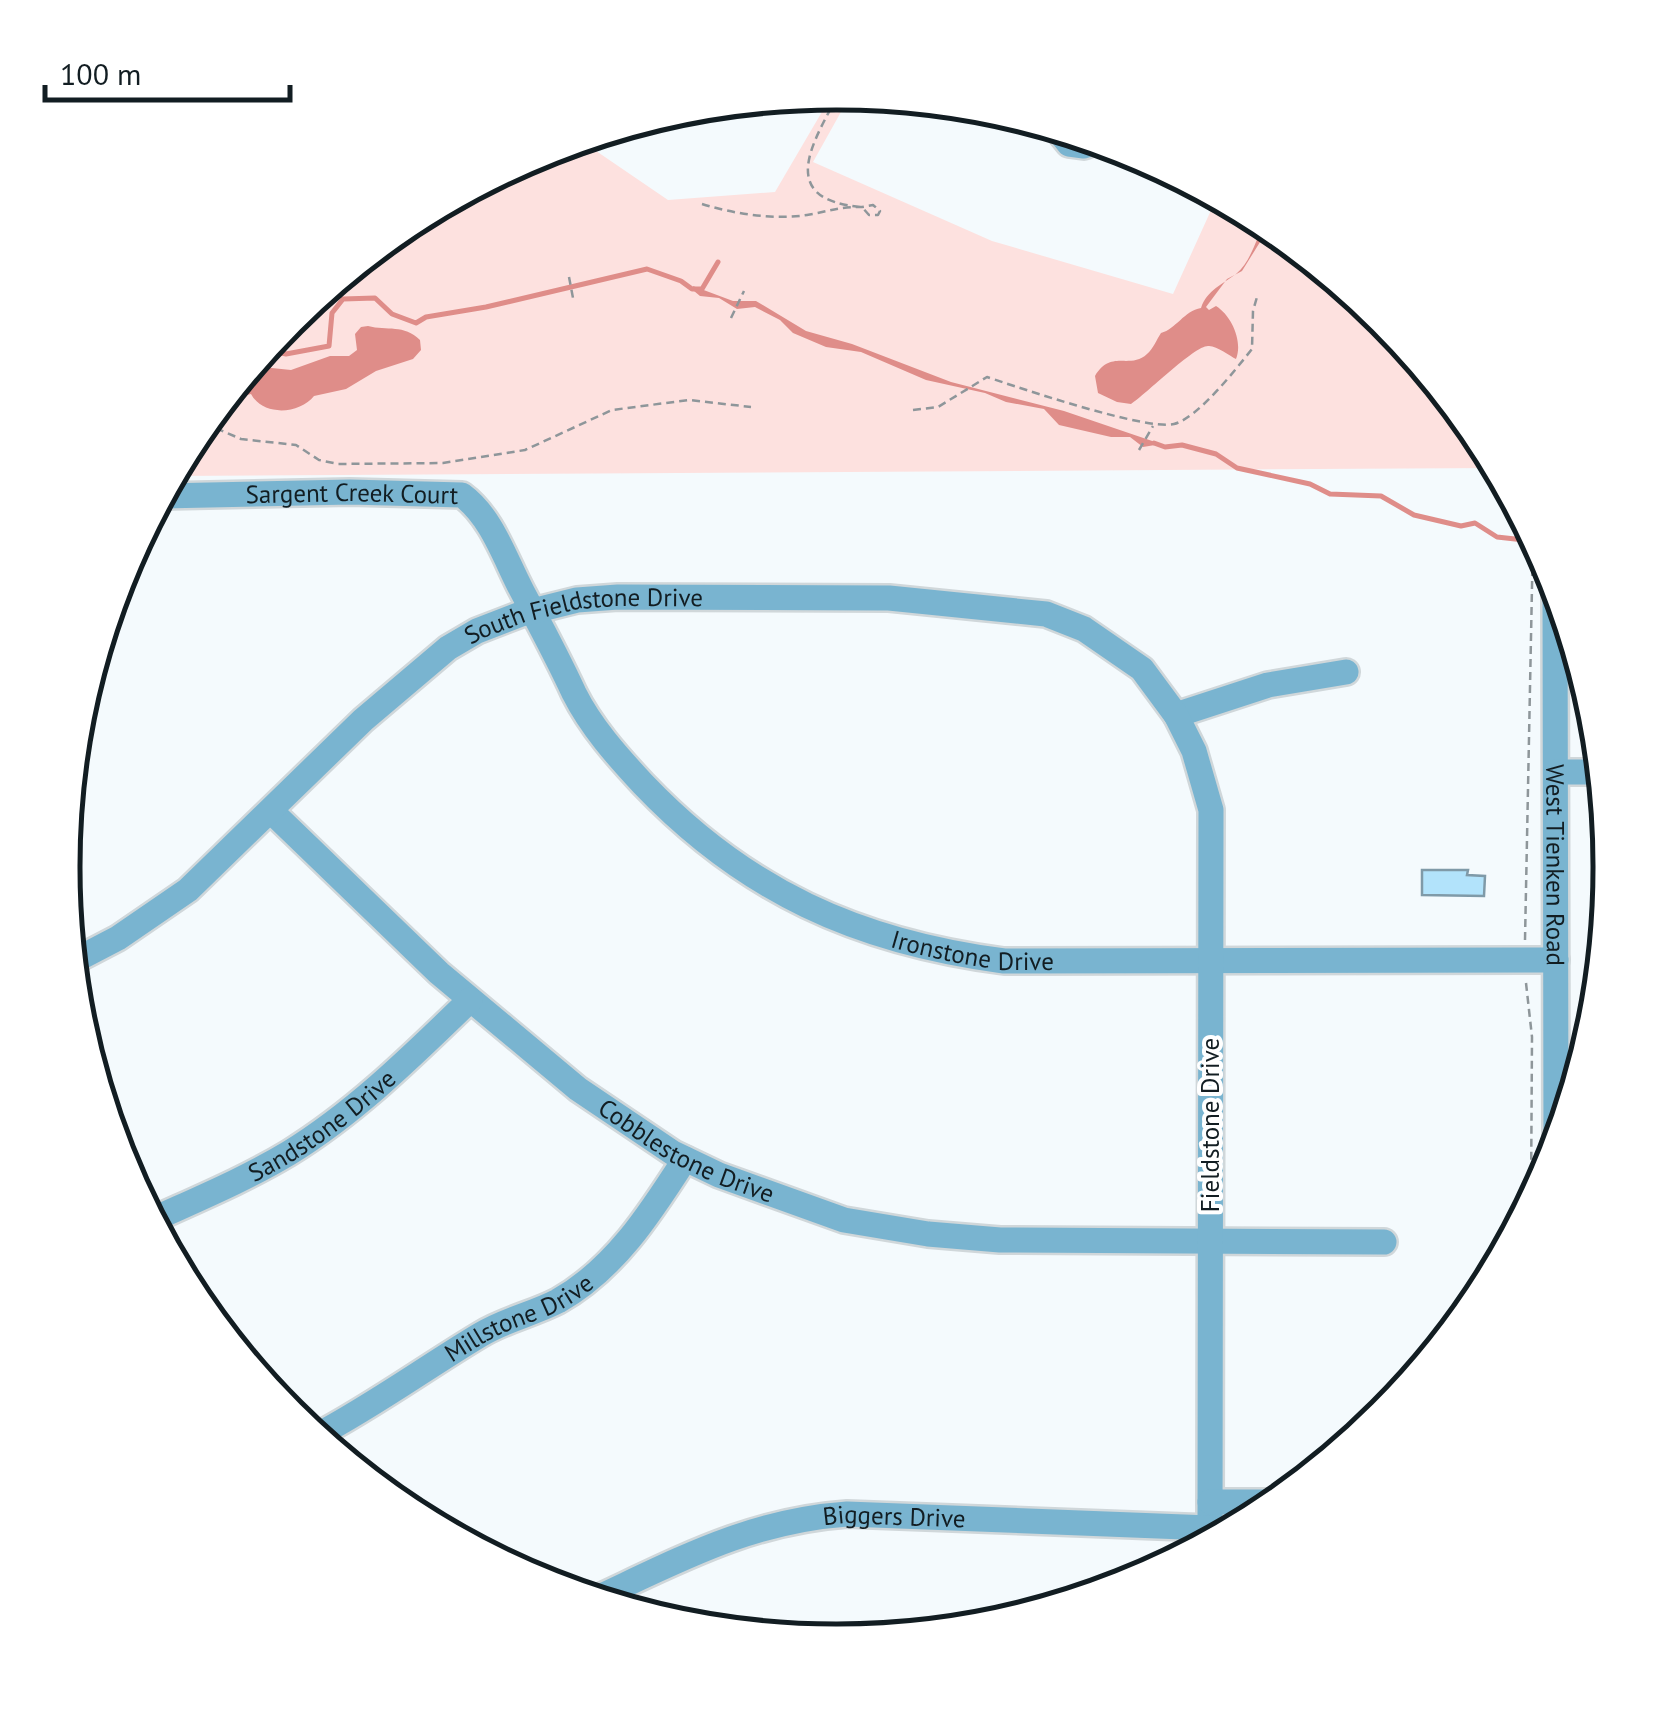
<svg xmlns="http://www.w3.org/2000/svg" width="1673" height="1734" font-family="'PT Sans',sans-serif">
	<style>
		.green { fill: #fde1df }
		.water { fill: #df8d89 }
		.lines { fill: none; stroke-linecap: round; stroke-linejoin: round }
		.stream { stroke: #df8d89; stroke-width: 5 }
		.building { fill: #b2e3fb; stroke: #7f9aa8; stroke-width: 2.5 }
		.minor-casing { stroke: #d0d7da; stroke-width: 30 }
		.path { stroke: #8e969a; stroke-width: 2.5; stroke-dasharray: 8 5; stroke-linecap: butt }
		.minor { stroke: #79b4d0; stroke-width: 25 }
		.labels { text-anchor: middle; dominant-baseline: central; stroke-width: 8; stroke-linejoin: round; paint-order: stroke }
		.street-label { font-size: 25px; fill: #121d22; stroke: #fff }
		.rim { fill: none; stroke: #121d22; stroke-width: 5 }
	</style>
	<rect width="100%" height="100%" fill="#f4fafd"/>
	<!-- green -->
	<path class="green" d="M833,93L851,94L813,162L992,241L1173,294L1217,197L1267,224L1384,320L1480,437L1496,468L172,476C249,331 422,188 580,140L668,200L775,192Z"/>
	<!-- water -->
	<path class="water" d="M1265,223L1270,226L1242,271L1227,279L1206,307L1209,310L1216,306C1232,316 1243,342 1236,359C1230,356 1216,345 1208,346C1194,346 1145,395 1131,404L1117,402L1098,393L1095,376C1111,349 1130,370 1147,354C1153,349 1157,339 1161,333C1176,329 1184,311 1201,308C1207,290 1223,284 1236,274C1251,262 1256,238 1265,223Z
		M693,286L733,301H756L806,331L852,344L951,382L1064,411L1161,444L1143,447L1130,437H1111L1059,425L1044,409L1006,402L985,393L926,380L861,352L826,347L793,333L780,320L755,307L737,309L719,298L700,296L694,291Z
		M368,326C387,331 404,324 420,340L421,350L413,359L376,371L346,389L314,396C300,414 263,417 251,394L222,401L226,397L249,389L253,375L262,367L291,370L330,356H349L357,350L355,334L361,327Z"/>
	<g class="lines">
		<!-- stream -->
		<path class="stream" d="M267,346L271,351L286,354L329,346L332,313L343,299L375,298L392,314L416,323L426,317L486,307L647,269L681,281L692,289H702L718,262
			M1154,443L1165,447L1182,445L1216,454L1237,468L1310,484L1330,494L1381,496L1414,515L1461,526L1475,523L1497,537L1524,540"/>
	</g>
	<!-- building -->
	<path class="building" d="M1422,870H1468L1467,875L1485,876L1484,896L1422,895Z"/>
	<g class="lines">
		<defs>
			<g id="minor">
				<path d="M1057,129L1069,144L1084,146L1096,141"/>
				<path id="s1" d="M162,496L350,492L462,495C492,517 505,559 522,591C540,625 558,658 574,693C591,727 617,756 643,784C745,891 858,942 1004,961L1556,960"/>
				<path id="s2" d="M1555,583L1556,1148"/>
				<path d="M1176,715L1268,685L1346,672"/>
				<path d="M1556,772H1601"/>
				<path id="s3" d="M271,811L439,973L578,1089L673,1153L719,1175L844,1220L928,1234L1000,1240L1384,1242"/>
				<path id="s4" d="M72,962L118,938L188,890L363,720L448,648L477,631L521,614L577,600L618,597L889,598L1046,614L1084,629L1142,669L1176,715L1194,751L1211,810L1210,1541"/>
				<path id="s5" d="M152,1220C198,1199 246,1179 289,1153C357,1111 413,1055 470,1000"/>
				<path id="s6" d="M316,1436C373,1406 425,1368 480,1335C504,1320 533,1314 558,1301C615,1269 651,1212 685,1159"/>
				<path d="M1210,1502H1277"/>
				<path id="s7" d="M595,1599C681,1559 750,1521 847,1514L1210,1528"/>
			</g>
		</defs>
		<!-- minor casing -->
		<use href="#minor" class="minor-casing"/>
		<!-- path -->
		<path class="path" d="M702,204C735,214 772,220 807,215C826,212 842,206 862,207L873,205L880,211L878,215H869L862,207C774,200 814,141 839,93
			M569,277L573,298
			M731,318L744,291
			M913,410L938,407L987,377C1020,388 1147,431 1174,424C1198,418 1236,369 1252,349L1253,311L1257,297
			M204,423L241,439L296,445L319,460L338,464L443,463L525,450L612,410L689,400L751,407
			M1139,450L1153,426
			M1594,709V750
			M1525,940L1533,536
			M1526,983L1532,1037L1531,1201"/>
		<!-- minor -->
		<use href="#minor" class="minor"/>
	</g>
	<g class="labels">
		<!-- street labels -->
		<g class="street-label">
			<text stroke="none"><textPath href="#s1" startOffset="190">Sargent Creek Court</textPath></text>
			<text stroke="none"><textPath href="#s4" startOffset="635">South Fieldstone Drive</textPath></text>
			<text stroke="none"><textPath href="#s2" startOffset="282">West Tienken Road</textPath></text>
			<text stroke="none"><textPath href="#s1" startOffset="1022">Ironstone Drive</textPath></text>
			<text stroke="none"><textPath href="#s5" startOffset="195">Sandstone Drive</textPath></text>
			<text transform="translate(1210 1125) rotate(-90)">Fieldstone Drive</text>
			<text stroke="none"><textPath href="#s3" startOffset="540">Cobblestone Drive</textPath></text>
			<text stroke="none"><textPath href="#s6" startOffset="235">Millstone Drive</textPath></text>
			<text stroke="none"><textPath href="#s7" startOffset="315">Biggers Drive</textPath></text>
		</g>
	</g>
	<!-- crop -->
	<path d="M0 0H1673V1734H0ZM836 110H837A756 756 0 0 1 1593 866V868A756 756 0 0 1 837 1624H836A756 756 0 0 1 80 868V866A756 756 0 0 1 836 110Z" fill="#fff" fill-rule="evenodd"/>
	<path class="rim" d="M836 110H837A756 756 0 0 1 1593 866V868A756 756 0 0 1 837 1624H836A756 756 0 0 1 80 868V866A756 756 0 0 1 836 110Z"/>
	<!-- scale -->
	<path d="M45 85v15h245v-15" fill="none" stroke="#121d22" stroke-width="5"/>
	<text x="60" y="85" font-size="30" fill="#121d22" stroke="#ffffff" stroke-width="8" paint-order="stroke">100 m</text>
</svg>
